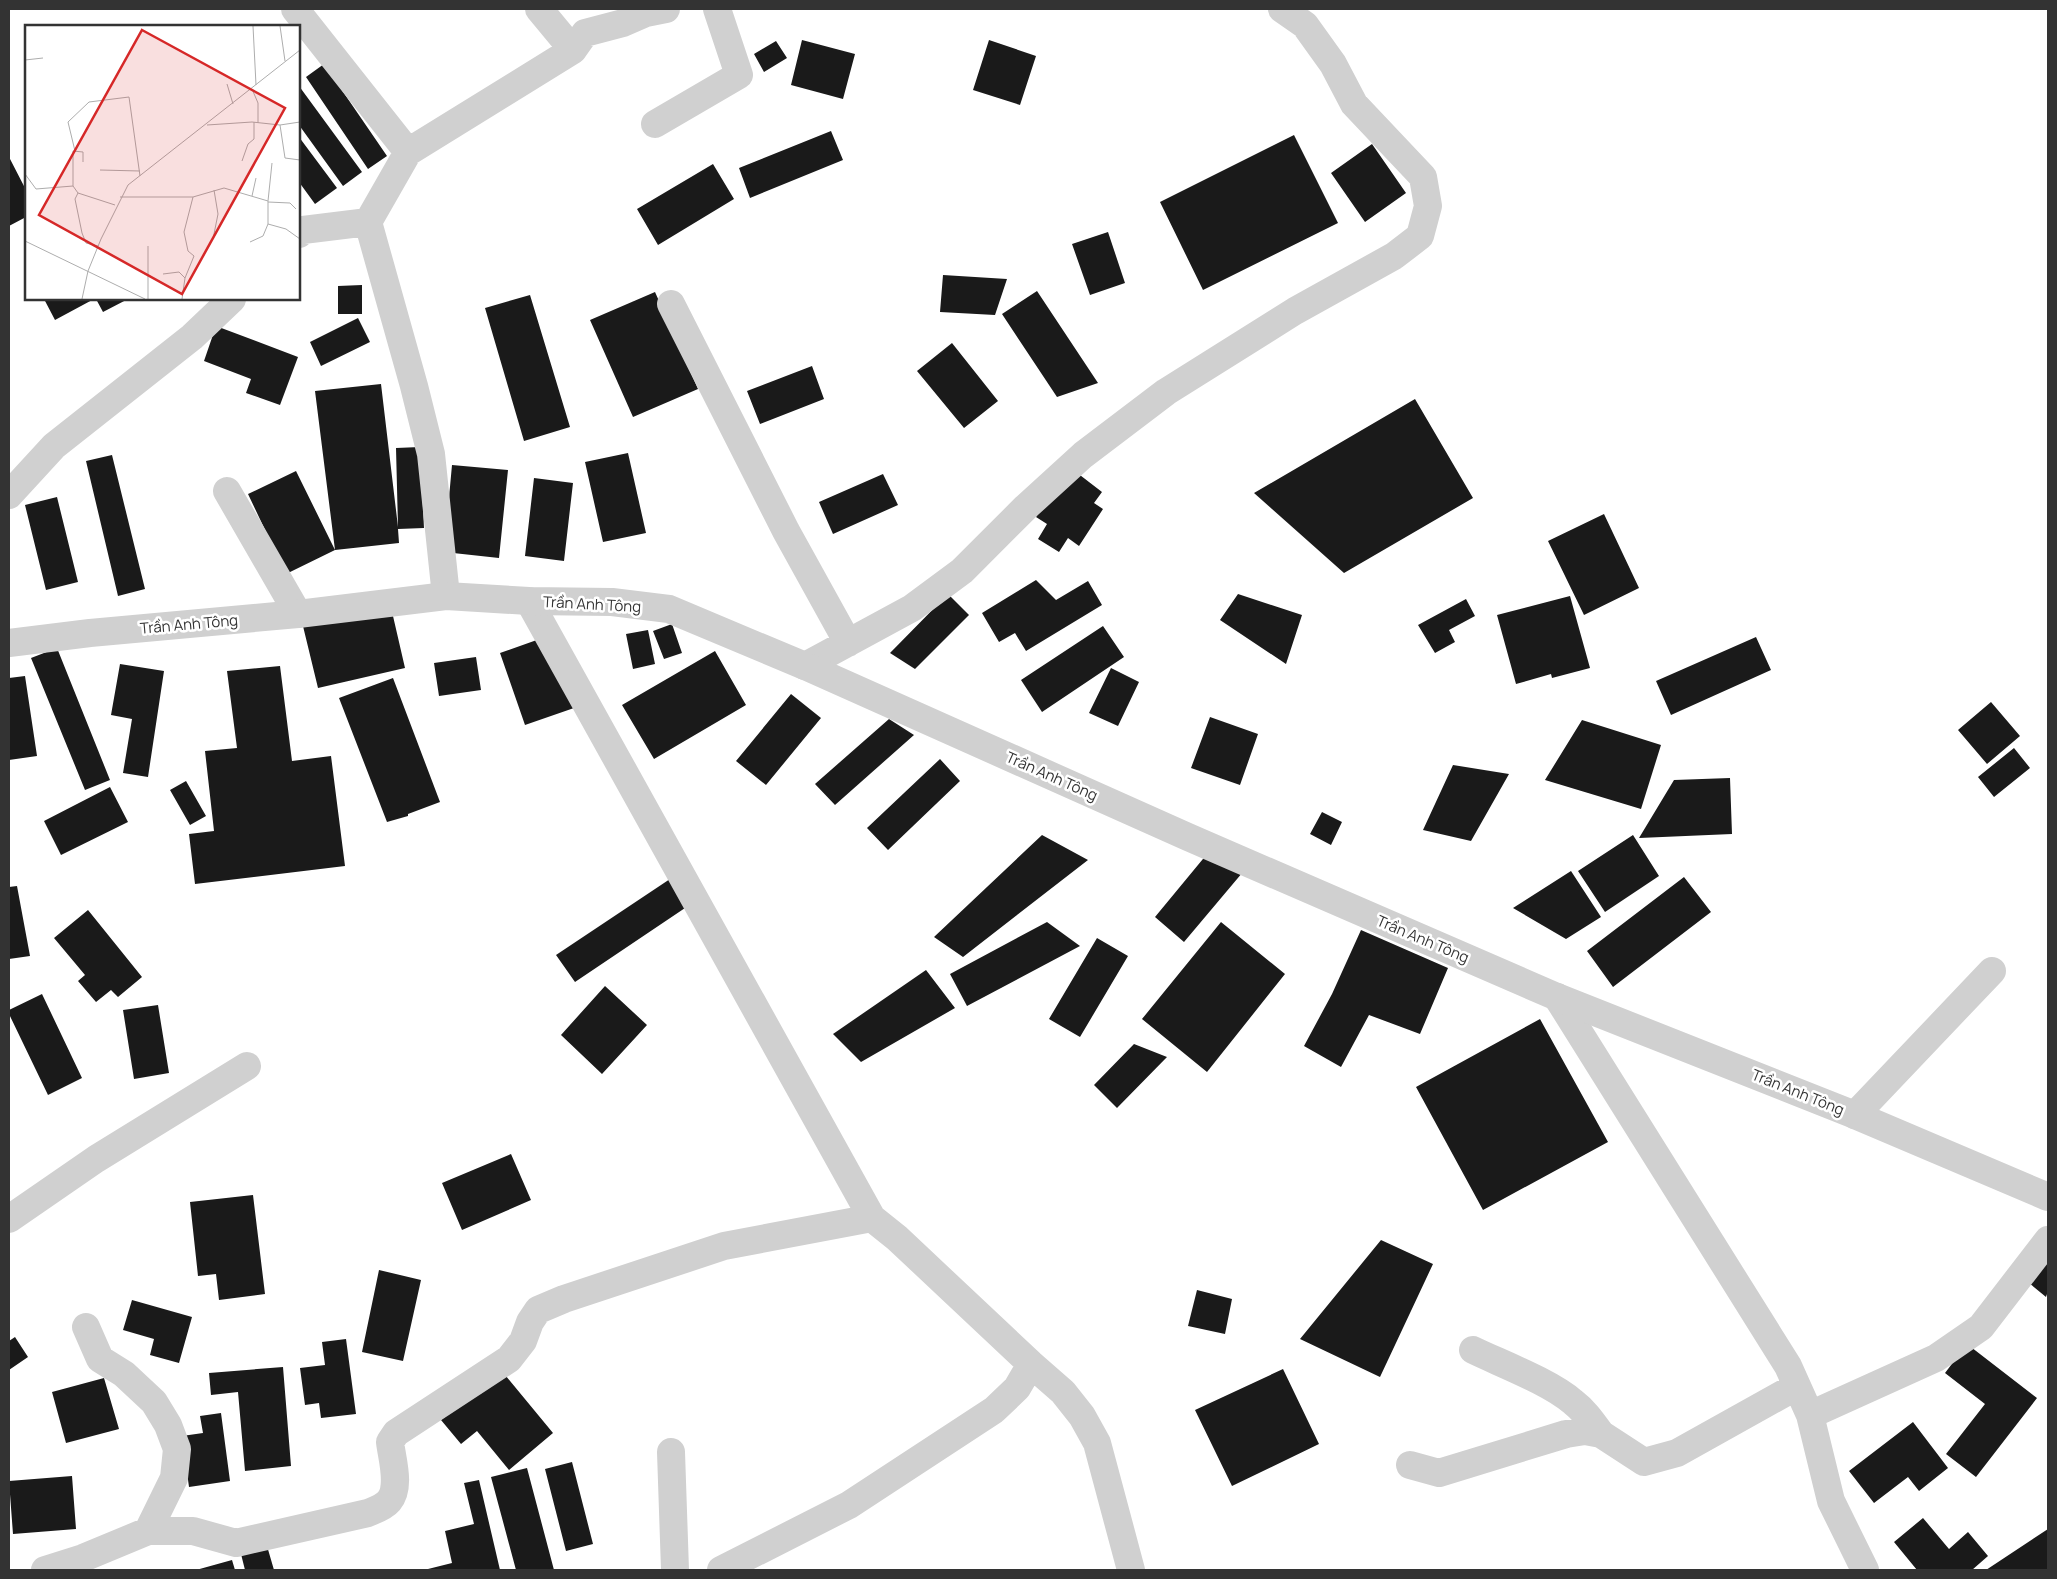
<svg xmlns="http://www.w3.org/2000/svg" width="2057" height="1579" font-family="Manrope,sans-serif">
	<style>
		.building { fill: #1a1a1a }
		.lines { fill: none; stroke-linecap: round; stroke-linejoin: round }
		.minor { stroke: #d0d0d0; stroke-width: 28 }
		.tertiary { stroke: #d0d0d0; stroke-width: 28 }
		.labels { text-anchor: middle; dominant-baseline: central; stroke-width: 5; stroke-linejoin: round; paint-order: stroke }
		.street-label { font-size: 15px; fill: #333; stroke: #fff }
		.inset-road { fill: none; stroke: #adadad; stroke-width: 1 }
		.view { fill: #d62828; fill-opacity: 0.15; stroke: #d62828; stroke-width: 2.5 }
		.inset-edge { fill: none; stroke: #333; stroke-width: 2.5 }
	</style>
	<rect width="100%" height="100%" fill="#fff"/>
	<!-- building -->
	<path class="building" d="M802,40L855,54L843,99L791,85Z
		M989,40L1036,56L1020,105L973,90Z
		M776,41L787,58L764,72L754,54Z
		M324,64L387,156L368,169L306,77Z
		M299,86L362,172L343,186L299,125Z
		M831,131L843,160L750,198L739,168Z
		M1294,135L1338,223L1203,290L1160,202Z
		M299,137L337,188L315,204L299,182Z
		M1372,144L1406,193L1365,222L1331,173Z
		M9,157L26,190V217L9,226Z
		M713,164L734,199L658,245L637,209Z
		M1108,232L1125,283L1090,295L1072,244Z
		M943,275L1007,279L995,315L940,312Z
		M362,285V314H338V286Z
		M1037,291L1098,383L1057,397L1002,314Z
		M655,292L698,389L633,417L590,320Z
		M530,295L570,427L524,441L485,308Z
		M44,299H94L55,320Z
		M96,299H128L103,312Z
		M358,318L370,342L321,366L310,342Z
		M216,326L298,357L280,405L246,393L251,379L204,361Z
		M952,343L998,401L964,428L917,371Z
		M812,366L824,399L760,424L747,391Z
		M381,384L398,527L396,448L420,447L424,528L398,529L399,543L335,550L286,574L248,494L296,471L335,550L315,391Z
		M1415,399L1473,498L1344,573L1254,493Z
		M628,453L646,533L603,542L585,462Z
		M112,455L145,589L118,596L86,461Z
		M452,465L508,470L499,558L444,552Z
		M1076,472L1102,492L1094,503L1103,509L1079,546L1068,538L1059,552L1038,539L1047,524L1036,517L1061,481Z
		M883,474L898,505L833,534L819,502Z
		M534,478L573,483L564,561L525,556Z
		M57,497L78,582L46,590L25,505Z
		M1604,514L1639,588L1584,615L1548,541Z
		M1036,580L1056,600L1088,581L1102,605L1026,651L1015,633L999,642L982,613Z
		M948,594L969,615L915,669L890,653Z
		M1238,594L1302,615L1286,664L1220,620Z
		M1570,596L1590,668L1552,678L1551,674L1516,684L1497,615Z
		M1466,599L1475,616L1449,630L1455,642L1435,653L1418,625Z
		M390,603L405,668L318,688L302,622Z
		M672,624L682,653L664,659L653,631Z
		M1103,626L1124,657L1042,712L1021,680Z
		M648,630L655,664L633,669L626,634Z
		M548,636L574,708L525,725L500,653Z
		M1756,637L1771,670L1671,715L1656,681Z
		M57,648L110,780L85,790L31,658Z
		M715,651L746,705L654,759L622,705Z
		M476,657L481,690L439,696L434,663Z
		M120,664L164,671L148,777L123,773L132,719L111,715Z
		M280,666L292,761L331,756L345,866L195,884L189,834L214,831L205,751L237,748L227,671Z
		M1111,668L1139,682L1118,726L1089,713Z
		M25,676L37,756L9,760V678Z
		M393,678L440,802L408,814V816L387,822L339,698Z
		M791,694L821,718L766,785L736,761Z
		M1991,702L2020,736L1987,764L1958,730Z
		M1210,717L1258,734L1240,785L1191,768Z
		M889,719L914,735L835,805L815,784Z
		M1582,720L1661,745L1641,809L1545,780Z
		M2014,748L2030,768L1994,797L1978,777Z
		M940,759L960,781L888,850L867,828Z
		M1453,765L1509,774L1471,841L1423,830Z
		M1730,778L1732,834L1639,838L1674,780Z
		M186,781L206,816L190,825L170,790Z
		M110,787L128,822L61,855L44,821Z
		M1322,812L1342,822L1331,845L1310,834Z
		M1042,835L1088,860L963,957L934,937Z
		M1633,835L1659,876L1605,912L1578,871Z
		M1212,848L1248,866L1184,942L1155,917Z
		M1571,871L1601,917L1566,939L1513,908Z
		M1684,877L1711,912L1613,987L1587,951Z
		M670,879L688,906L575,982L556,955Z
		M17,886L30,956L9,959V887Z
		M88,910L142,977L118,997L111,990L96,1002L78,981L85,975L54,938Z
		M1047,922L1080,946L967,1006L950,974Z
		M1221,922L1285,974L1207,1072L1142,1019Z
		M1361,930L1448,968L1420,1034L1369,1015L1341,1067L1304,1046L1332,994Z
		M1097,938L1128,956L1080,1037L1049,1019Z
		M926,970L955,1008L861,1062L833,1034Z
		M605,986L647,1025L602,1074L561,1035Z
		M42,994L82,1078L48,1095L9,1014V1010Z
		M158,1005L169,1073L134,1079L123,1010Z
		M1540,1019L1608,1142L1483,1210L1416,1087Z
		M1134,1044L1167,1057L1117,1108L1094,1085Z
		M511,1154L531,1200L462,1230L442,1183Z
		M253,1195L265,1294L219,1300L216,1274L198,1276L190,1202Z
		M1381,1240L1433,1264L1380,1377L1300,1339Z
		M2048,1259V1291L2046,1297L2029,1283Z
		M379,1270L421,1280L403,1361L362,1352Z
		M1197,1290L1232,1299L1225,1334L1188,1326Z
		M132,1300L192,1317L179,1363L150,1355L154,1339L123,1330Z
		M15,1337L28,1357L9,1370V1341Z
		M346,1339L356,1414L321,1418L319,1403L305,1405L300,1368L325,1365L322,1342Z
		M1967,1344L2037,1398L1976,1477L1946,1454L1985,1404L1945,1373Z
		M283,1367L291,1466L245,1471L238,1392L211,1395L209,1373Z
		M1283,1369L1319,1444L1232,1486L1195,1410Z
		M501,1370L553,1433L509,1470L477,1431L461,1444L441,1420Z
		M104,1378L119,1429L66,1443L52,1392Z
		M221,1413L230,1481L189,1487L182,1436L203,1433L200,1416Z
		M1913,1422L1948,1468L1919,1491L1908,1477L1874,1503L1849,1471Z
		M572,1462L593,1544L566,1551L545,1469Z
		M527,1468L554,1570H516L491,1477Z
		M72,1476L76,1529L13,1534L9,1481Z
		M479,1480L500,1570H424L452,1563L445,1531L474,1524L464,1483Z
		M1923,1518L1949,1549L1968,1532L1988,1556L1972,1570H1917L1894,1542Z
		M2048,1529V1570H1986Z
		M267,1546L274,1570H245L241,1554Z
		M232,1560L235,1570H196Z"/>
	<g class="lines">
		<!-- minor -->
		<path class="minor" d="M295,9L408,152
			M539,9L573,50
			M655,124L739,75L717,9
			M368,222L414,386L431,454L446,596
			M299,234L303,230L368,222L408,152L573,50L585,33L623,23L646,13L666,9
			M671,304L786,531L848,643
			M227,491L298,614
			M9,495L54,446L192,337L232,299
			M529,601L872,1218L897,1238L1031,1364L1063,1392L1082,1416L1097,1443L1131,1570
			M805,666L912,608L962,571L1026,507L1083,455L1166,392L1295,311L1394,256L1420,236L1428,206L1423,177L1354,104L1333,64L1305,25L1282,9
			M1557,997L1788,1366L1810,1415L1831,1501L1865,1570
			M1855,1115L1992,971
			M9,1219L96,1159L247,1066
			M86,1327L100,1359L124,1374L154,1402L168,1425L177,1449L174,1478L148,1531
			M1473,1350C1502,1364 1550,1382 1573,1402C1585,1411 1593,1423 1601,1434
			M1810,1415L1936,1358L1981,1327L2048,1240
			M671,1452L675,1570
			M1410,1465L1439,1473L1566,1434L1585,1431L1601,1434L1644,1462L1677,1453L1797,1386
			M45,1570L83,1558L148,1531H193L236,1543L368,1513C375,1510 384,1507 389,1501C401,1487 392,1459 390,1442L396,1433L509,1359L523,1341L530,1322L538,1310L564,1299L724,1246L872,1218
			M721,1570L849,1505L994,1410L1017,1388L1031,1364"/>
		<!-- tertiary -->
		<path class="tertiary" d="M9,643L90,633L298,614L446,596L529,601L612,602L669,609L805,666L1188,837L1557,997L1855,1115L2048,1197"/>
	</g>
	<g class="labels">
		<!-- street labels -->
		<g class="street-label">
			<text transform="translate(592 604) rotate(3)">Trần Anh Tông</text>
			<text transform="translate(189 624) rotate(-5)">Trần Anh Tông</text>
			<text transform="translate(1052 776) rotate(24)">Trần Anh Tông</text>
			<text transform="translate(1423 939) rotate(23)">Trần Anh Tông</text>
			<text transform="translate(1798 1092) rotate(22)">Trần Anh Tông</text>
		</g>
	</g>
	<!-- overview -->
	<g transform="translate(25 25)">
		<rect width="275" height="275" fill="#fff"/>
		<path class="inset-road" d="M228,1L231,60M255,1L260,36M0,35L18,33M202,59L208,79M227,64L233,78V98M182,100L227,97L255,100L260,133L275,135M255,100L275,97M50,126L43,97L64,77L104,72L115,151M217,136L223,119L229,114V97M58,137V127L48,126V161L53,168L50,174L57,208L61,218L73,221M75,145L115,146M0,149L11,164L48,161M53,168L90,180M227,171L231,153M95,172H168L199,163L243,176V199L261,204L275,214M243,176L247,138M243,177L265,178L271,184M188,214L193,189L189,165M0,216L120,274M225,217L238,211L243,199M138,249L154,247L160,253M57,274L63,246L76,214L103,160L275,25M123,274V221M157,274L160,253L169,231L163,226L159,207L168,172"/>
		<path class="view" d="M117,5L260,83L157,269L14,190Z"/>
		<rect width="275" height="275" class="inset-edge"/>
	</g>
	<!-- border -->
	<rect width="2057" height="1579" fill="none" stroke="#333333" stroke-width="20"/>
</svg>
